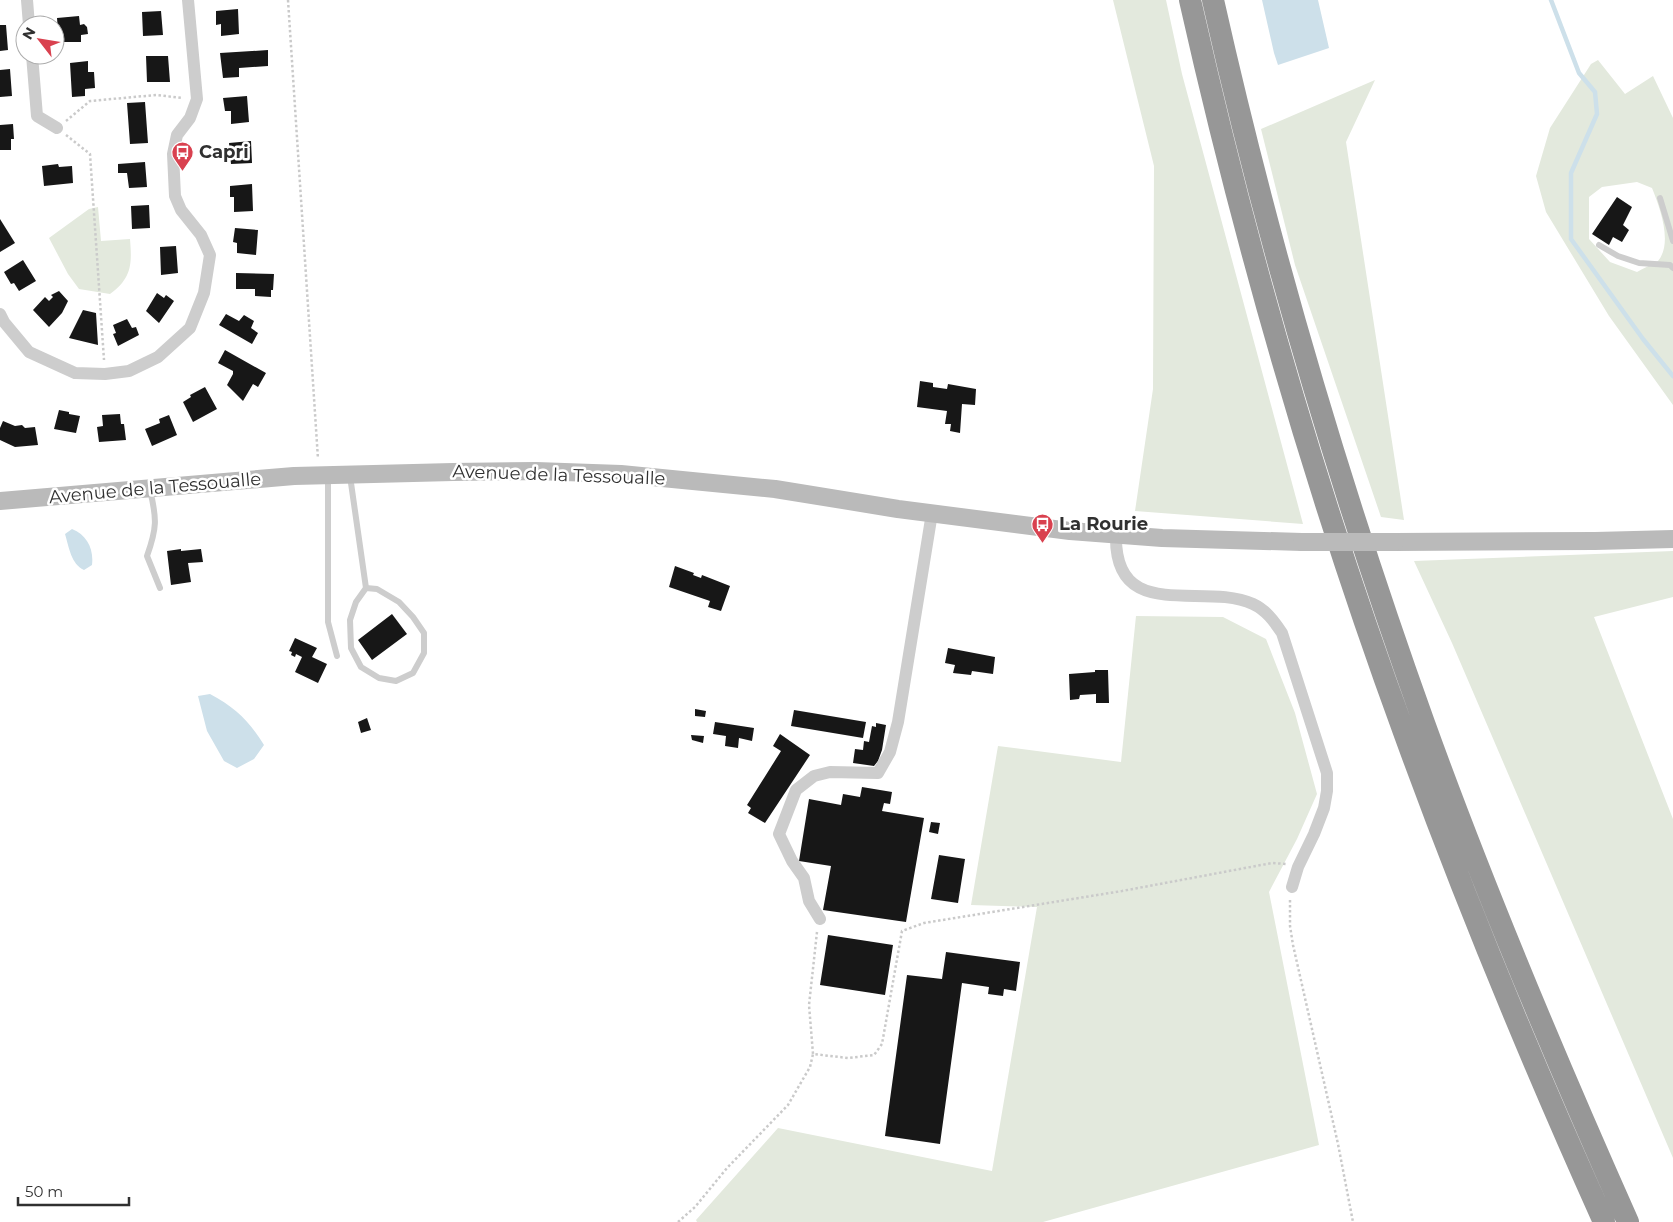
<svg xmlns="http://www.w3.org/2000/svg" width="1673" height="1222" font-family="Montserrat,sans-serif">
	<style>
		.green { fill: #e3e9dd; fill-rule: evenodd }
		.water { fill: #cde0ea }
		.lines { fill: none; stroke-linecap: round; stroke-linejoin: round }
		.stream { stroke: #cde0ea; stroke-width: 4.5 }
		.building { fill: #171717 }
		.path { stroke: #cacaca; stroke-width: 2.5; stroke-dasharray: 2.5 2.5; stroke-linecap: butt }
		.service { stroke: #cdcdcd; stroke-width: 6 }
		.minor { stroke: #cdcdcd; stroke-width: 12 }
		.secondary { stroke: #bababa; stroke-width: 18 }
		.motorway { stroke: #979797; stroke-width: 22 }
		.secondary-bridge { stroke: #bababa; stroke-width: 18 }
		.labels { text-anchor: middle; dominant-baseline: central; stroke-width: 5; stroke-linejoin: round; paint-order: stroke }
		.poi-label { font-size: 18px; font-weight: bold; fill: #303030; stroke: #fff; text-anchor: start }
		.street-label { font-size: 18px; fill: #303030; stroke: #fff }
	</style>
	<rect width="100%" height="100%" fill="#fff"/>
	<!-- green -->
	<path class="green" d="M1113,0H1166L1182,74L1303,524L1135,511L1153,389L1154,166Z
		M1598,60L1625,94L1653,76L1673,118V405L1609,316L1546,212L1536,176L1550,128L1591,64ZM1637,182L1652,188C1660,208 1673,243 1658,261C1652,265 1643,268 1637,272L1610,262L1589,239V197L1602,187Z
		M1375,80L1346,142L1404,520L1381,517L1295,265L1261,129Z
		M98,207L101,241L130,239C132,264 132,278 110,294L79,289L68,274L49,238L89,209Z
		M1673,551V597L1594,617L1673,819V1158L1452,643L1414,561Z
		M1136,616L1223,617L1266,639L1295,713L1317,794L1297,839L1269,892L1319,1145L1043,1222H697L696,1220L778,1128L992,1171L1037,907L971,905L998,746L1121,762Z"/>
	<!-- water -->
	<path class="water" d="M1262,0H1318L1329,48L1278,65L1274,53Z
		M72,529C87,535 94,549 92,565L84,570C71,564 69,547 65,534Z
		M210,694C236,708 249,721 264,745L254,759L237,768L224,761L207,731L198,696Z"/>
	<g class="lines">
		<!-- stream -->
		<path class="stream" d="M1551,0L1579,73L1595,92L1597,114L1571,173V239L1643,339L1673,376"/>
	</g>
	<!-- building -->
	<path class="building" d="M238,9L239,34L221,36V24L216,25V11Z
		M161,11L163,35L143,36L142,12Z
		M79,16L80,25L84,24L87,27L88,34L81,35V42H63V32L58,31L57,18Z
		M0,25H6L8,50L0,51Z
		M268,50V66L239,68V77L223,78L220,53Z
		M146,56H168L170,82H147Z
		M88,61V72H94L95,88L85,89V96L72,97L70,63Z
		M10,69L12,96L0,97V70Z
		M247,96L249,122L231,124V111H225L223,98Z
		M145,102L148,143L130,144L127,103Z
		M13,124L14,139H11V150H0V125Z
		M251,141L252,163L231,164L229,143Z
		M145,162L147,187L129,188L127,173H118V164Z
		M58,164L59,167L72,166L73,183L44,186L42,166Z
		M252,184L253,211L234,212V197H230V186Z
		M1617,197L1632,207L1623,225L1629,230L1622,242L1613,237L1609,245L1592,234Z
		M149,205L150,228L132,229L131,206Z
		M0,219L15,243L0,252Z
		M235,228L258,230L256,255L237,253V243L233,242Z
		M176,246L178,273L161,275L160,247Z
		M23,260L36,281L19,291L14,283L11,284L4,272Z
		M236,273L274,274L273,290H271V297L255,296V289H236Z
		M59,291L68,301L62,313L49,327L33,310L45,297L49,301L53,297L51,295Z
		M157,293L164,298L166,295L174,301L159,323L146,311Z
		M83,310L96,313L98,345L69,338Z
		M226,314L239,321L244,315L254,321L251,328L258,333L252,344L219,325Z
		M127,319L132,328L136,327L139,335L118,346L113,334L116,333L113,325Z
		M225,350L266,373L258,387L253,384L243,401L227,385L233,374V371L218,363Z
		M920,381L933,383V387L947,389L948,384L976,389L975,405L962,404L960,433L950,431L951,424H945L947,411L917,407Z
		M205,387L217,409L193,422L183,402L191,397L190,395Z
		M59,410L69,412V414L80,416L76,433L54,429Z
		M120,414L121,424H124L126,440L99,442L97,427L103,426L102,415Z
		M169,415L177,435L152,446L145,429L160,423L159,419Z
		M3,421L15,426L22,425L25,428L35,427L38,445L15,447L0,440V428Z
		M181,549V551L201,549L203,562L188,563L191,582L171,585L167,551Z
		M675,566L694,573L693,575L701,578L702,575L730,586L721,611L708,607L710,601L669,587Z
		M392,614L407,634L372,660L358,640Z
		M295,638L317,648L312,657L327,664L318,683L295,672L302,657L296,654L295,657L291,655L292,652L289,651Z
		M948,648L995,657L993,674L972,671L971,675L953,673L955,665L945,663Z
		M1095,670H1108L1109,703H1096V694L1080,695L1079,699L1070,700L1069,674L1095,672Z
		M695,709L706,711L705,717L695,716Z
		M794,710L866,722L863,738L791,726Z
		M367,718L371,730L361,733L358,722Z
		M715,722L754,728L752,741L739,738L738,748L725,746L726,736L713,734Z
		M876,723L886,725L882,750L878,761L874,766L853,763L855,749L863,750L864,741L869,742L872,726L876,727Z
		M780,734L810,755L765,823L748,813L751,808L747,805L781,751L773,746Z
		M691,735L704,736L703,743L692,740Z
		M862,787L892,792L890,804L884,803L882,811L924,818L906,922L823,910L831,866L799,861L809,799L841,805L843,794L860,797Z
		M931,822L940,823L938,834L929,832Z
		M939,855L965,859L958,903L931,899Z
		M828,935L893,945L885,995L820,985Z
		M946,952L1020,962L1016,991L1004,989L1003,996L988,994L989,987L962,983L940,1144L885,1136L907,975L942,979Z"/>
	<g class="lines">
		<!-- path -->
		<path class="path" d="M288,0L318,459
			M66,121L90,101L156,95L183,98
			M66,135L90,154L104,360
			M1290,900V926L1293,945L1338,1144L1353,1222
			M817,932L809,1005L813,1054L848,1058L874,1055L882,1044L902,931L924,923L1122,891L1272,863L1287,864
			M678,1222L695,1207L727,1168L788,1105L810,1067L813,1054"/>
		<!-- service -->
		<path class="service" d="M1660,198L1673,241
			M1599,245L1618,256L1639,263L1670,265L1673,268
			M350,476L366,588L356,602L350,620L351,648L361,667L379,678L396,681L413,673L424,653V633L413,617L399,602L377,589L366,588
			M328,477V622L337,656
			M150,490C157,519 157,528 147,556L160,588"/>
		<!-- minor -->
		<path class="minor" d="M27,0L29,25
			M32,55L37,116L57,128
			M0,314L4,322L29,352L75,373L105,374L129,371L158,357L190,328L204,293L210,255L201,235L181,210L175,196L173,154L177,135L190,118L197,99L188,0
			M1116,535C1114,625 1203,581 1253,604C1266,610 1274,621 1282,633L1327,773V791L1324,808L1314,834L1298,867L1292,887
			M820,919L809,901L804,878L792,861L779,834L796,790L814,776L830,772L878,773L890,752L898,722L932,513"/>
		<!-- secondary -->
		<path class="secondary" d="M0,501L294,476L453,472L536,471L621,474L775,489L898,509L1070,531L1162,538L1302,542
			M1395,542L1595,541L1673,539"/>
		<!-- motorway -->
		<path class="motorway" d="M1190,0C1246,249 1317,495 1405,735C1465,900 1532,1062 1604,1222
			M1213,0C1268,245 1339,486 1424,723C1485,892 1555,1058 1628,1222"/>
		<!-- secondary-bridge -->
		<path class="secondary-bridge" d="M1302,542H1395"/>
	</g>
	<!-- icons -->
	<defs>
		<symbol id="bus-pin" viewBox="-11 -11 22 30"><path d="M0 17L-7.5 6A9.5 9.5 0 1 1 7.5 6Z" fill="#d9414f" stroke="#fff"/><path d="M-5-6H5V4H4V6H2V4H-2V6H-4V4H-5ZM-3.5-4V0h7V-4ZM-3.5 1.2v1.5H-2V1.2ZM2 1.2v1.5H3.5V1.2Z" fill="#fff"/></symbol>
	</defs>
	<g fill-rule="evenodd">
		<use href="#bus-pin" x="170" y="140" width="25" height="34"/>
		<use href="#bus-pin" x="1030" y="512" width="25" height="34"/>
	</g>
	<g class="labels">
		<!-- poi labels -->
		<g class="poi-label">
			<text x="199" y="152">Capri</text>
			<text x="1059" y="524">La Rourie</text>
		</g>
		<!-- street labels -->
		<g class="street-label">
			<text transform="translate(559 475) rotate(2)">Avenue de la Tessoualle</text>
			<text transform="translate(155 488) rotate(-5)">Avenue de la Tessoualle</text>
		</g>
	</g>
	<!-- north arrow -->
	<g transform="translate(40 40) rotate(301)"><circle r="24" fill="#ffffff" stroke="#acacac"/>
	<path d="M0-4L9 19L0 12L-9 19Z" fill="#d9414f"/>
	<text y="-8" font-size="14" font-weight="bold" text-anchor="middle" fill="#303030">N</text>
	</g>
	<!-- scale -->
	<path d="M18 1197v8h111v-8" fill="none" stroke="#303030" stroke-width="2.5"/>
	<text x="25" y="1197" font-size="15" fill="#303030" stroke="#ffffff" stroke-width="4" paint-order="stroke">50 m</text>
</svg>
